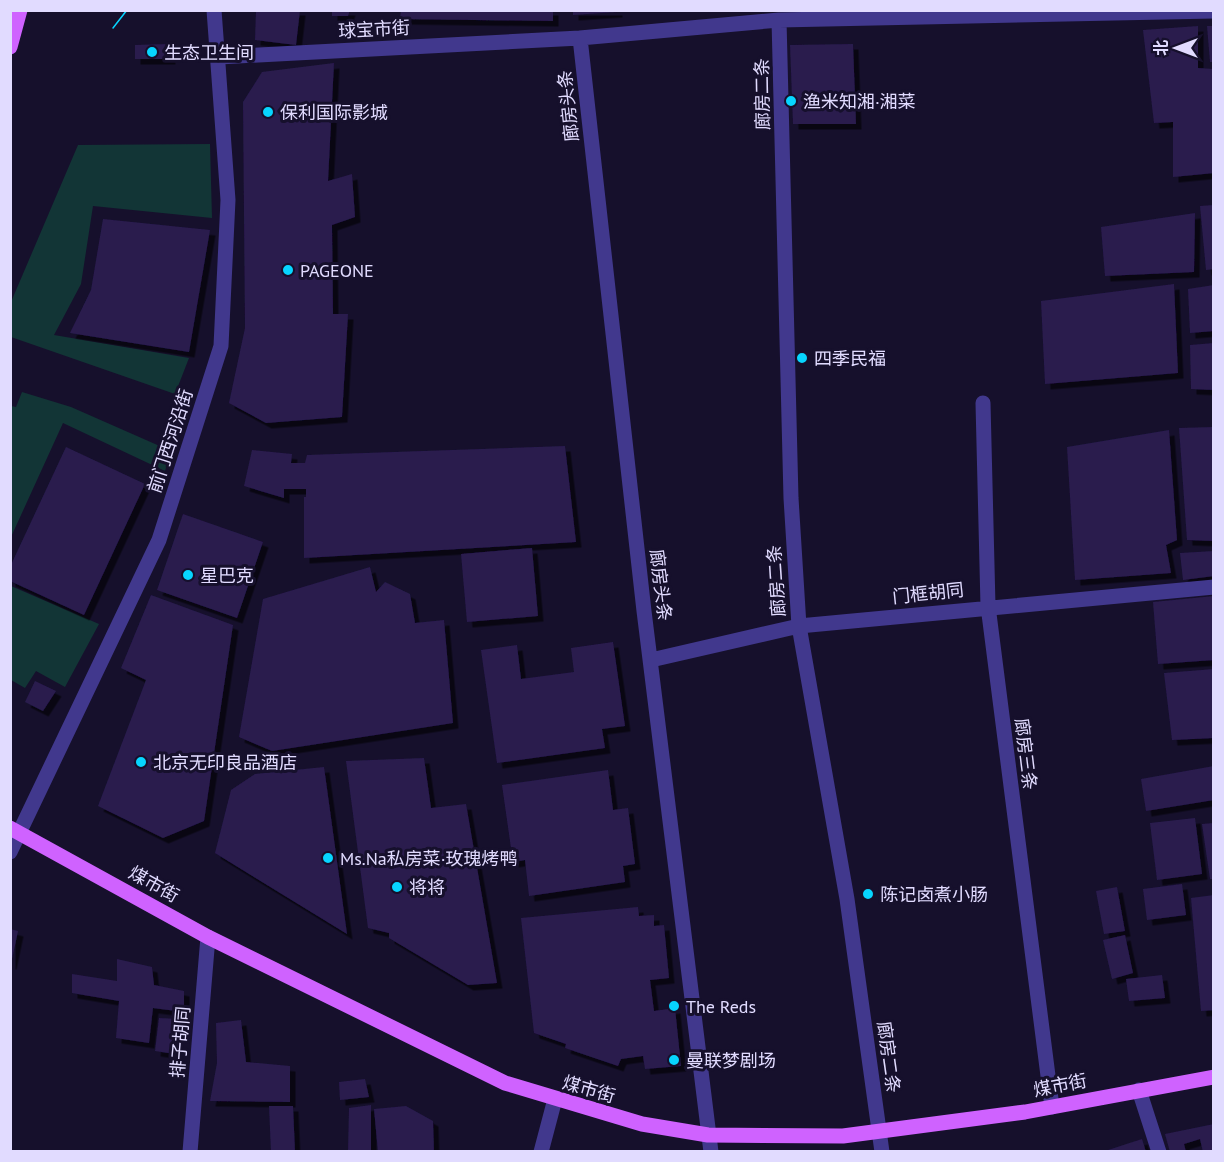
<svg xmlns="http://www.w3.org/2000/svg" width="1224" height="1162" font-family="'PT Sans','Noto Sans SC',sans-serif">
	<style>
		.green { fill: #123536 }
		.building { fill: #291b4e; filter: url(#shadow) }
		.lines { fill: none; stroke-linecap: round; stroke-linejoin: round }
		.minor { stroke: #41388d; stroke-width: 15 }
		.major { stroke: #cf62ff; stroke-width: 15 }
		.tram { stroke: #07d5ff; stroke-width: 1.5 }
		.poi-dot { fill: #07d5ff; stroke: #16102c; stroke-width: 2 }
		.labels { text-anchor: middle; dominant-baseline: central; stroke-width: 6; stroke-linejoin: round; paint-order: stroke }
		.street-label { font-size: 18px; fill: #e1dbff; stroke: #16102c }
		.poi-label { font-size: 18px; fill: #e1dbff; stroke: #16102c; text-anchor: start }
	</style>
	<defs>
		<filter id="shadow"><feDropShadow dx="5.5" dy="5.5" stdDeviation="0" flood-color="#0009"/></filter>
	</defs>
	<rect width="100%" height="100%" fill="#16102c"/>
	<!-- green -->
	<path class="green" d="M210,144L212,218L93,206L81,284L54,335L189,358L175,394L11,337V302L78,145Z
		M22,392L71,407L171,451L165,471L63,423L11,537V406L16,407Z
		M11,586L99,624L65,687L36,671L25,688L11,680Z"/>
	<!-- building -->
	<path class="building" d="M256,10H300L296,45L255,40Z
		M332,10H350L348,16H332Z
		M401,10H553V21L400,19Z
		M573,10H617V12L573,15Z
		M1198,26V68L1214,69V173L1173,177V122L1154,123L1143,30Z
		M1207,26H1214V62H1210Z
		M169,44L170,59H135V45Z
		M853,44L856,124H793L790,45Z
		M334,63L328,181L352,174L355,217L332,225L333,314H348L342,417L266,423L229,403L245,328L243,102L262,72Z
		M1214,205V269L1206,270L1200,206Z
		M1195,213L1194,272L1105,276L1101,227Z
		M103,219L210,230L189,352L70,333L91,290Z
		M1174,284L1178,373L1045,384L1041,301Z
		M1214,285V331L1190,333L1188,289Z
		M1214,343V390L1191,389L1190,345Z
		M1214,427V541L1187,540L1179,428Z
		M1169,430L1177,540L1166,545L1171,573L1075,580L1067,447Z
		M565,446L576,542L304,558V497H306V489H284V498L244,486L252,450L292,454L291,463H305L307,455Z
		M66,447L145,484L84,615L10,581V567Z
		M183,514L263,542L237,618L157,590Z
		M532,548L538,616L467,622L461,554Z
		M1214,551V576L1183,580L1180,553Z
		M370,567L376,592L385,582L410,594L415,623L444,620L453,723L272,751L239,737L263,599Z
		M151,595L233,625L204,821L163,838L98,806L146,680L121,668Z
		M1214,596V660L1158,664L1153,602Z
		M613,642L625,726L602,729L605,748L497,763L481,650L517,645L521,679L574,672L571,648Z
		M1214,669V738L1172,740L1164,673Z
		M35,681L56,691L43,711L25,702Z
		M424,758L431,808L466,804L497,983L468,985L389,938V933L368,928L346,761Z
		M1214,766V800L1146,811L1141,779Z
		M324,767L347,934L215,853L231,790L255,774Z
		M608,770L613,810L628,808L635,864L623,866L625,882L529,896L525,860L513,862L502,785Z
		M1195,818L1202,874L1157,880L1150,823Z
		M1214,823V879H1210L1202,824Z
		M1182,884L1186,915L1147,920L1143,889Z
		M1117,887L1125,931L1104,934L1096,891Z
		M1214,895V1010L1201,1011L1191,898Z
		M638,907L639,916L654,915V926L664,925L669,978L650,980L654,1011L675,1008L681,1066L645,1069L643,1056L621,1059L618,1066L565,1048L566,1044L534,1033L521,918Z
		M10,929L18,931L11,964H10Z
		M1125,935L1133,973L1112,979L1103,940Z
		M117,959L152,967L154,985L184,991V1012L153,1008L149,1043L116,1038L119,1001L72,993V974L117,981Z
		M1162,975L1165,998L1129,1001L1126,979Z
		M159,1018L179,1019L175,1054L155,1051Z
		M241,1020L246,1062L290,1066V1102L210,1101L217,1063L216,1023Z
		M365,1079L369,1097L340,1100L339,1082Z
		M371,1105V1152H348L349,1108Z
		M269,1106H293L295,1152H271Z
		M406,1106L433,1121L434,1152H378L374,1109Z
		M1214,1124V1152H1203L1200,1139L1184,1144L1186,1152H1170L1165,1134Z
		M1142,1139L1146,1152H1105V1151Z"/>
	<g class="lines">
		<!-- minor -->
		<path class="minor" d="M779,20L791,498L799,626L847,899L882,1152
			M580,38L644,611L711,1152
			M219,57L580,38L779,20L1214,11
			M983,403L988,606L1052,1107
			M651,660L799,626L1214,587
			M10,852L159,540L221,346L228,200L214,10
			M1139,1090L1159,1152
			M190,1152L208,937
			M541,1152L555,1099"/>
		<!-- major -->
		<path class="major" d="M10,47L20,10
			M10,828L208,937L505,1083L642,1124L708,1135L843,1136L1025,1112L1214,1077"/>
		<!-- tram -->
		<path class="tram" d="M113,28L127,10"/>
	</g>
	<!-- markers -->
	<g class="poi-dot">
		<circle cx="152" cy="52" r="6"/>
		<circle cx="791" cy="101" r="6"/>
		<circle cx="268" cy="112" r="6"/>
		<circle cx="288" cy="270" r="6"/>
		<circle cx="802" cy="358" r="6"/>
		<circle cx="188" cy="575" r="6"/>
		<circle cx="141" cy="762" r="6"/>
		<circle cx="328" cy="858" r="6"/>
		<circle cx="397" cy="887" r="6"/>
		<circle cx="868" cy="894" r="6"/>
		<circle cx="674" cy="1006" r="6"/>
		<circle cx="674" cy="1060" r="6"/>
	</g>
	<g class="labels">
		<!-- street labels -->
		<g class="street-label">
			<text transform="translate(374 29) rotate(-3)">球宝市街</text>
			<text transform="translate(762 94) rotate(-91)">廊房二条</text>
			<text transform="translate(568 106) rotate(-96)">廊房头条</text>
			<text transform="translate(170 441) rotate(-72)">前门西河沿街</text>
			<text transform="translate(776 581) rotate(-94)">廊房二条</text>
			<text transform="translate(661 585) rotate(83)">廊房头条</text>
			<text transform="translate(928 593) rotate(-6)">门框胡同</text>
			<text transform="translate(1026 754) rotate(83)">廊房三条</text>
			<text transform="translate(154 884) rotate(29)">煤市街</text>
			<text transform="translate(180 1042) rotate(-85)">排子胡同</text>
			<text transform="translate(889 1057) rotate(82)">廊房二条</text>
			<text transform="translate(1060 1085) rotate(-11)">煤市街</text>
			<text transform="translate(589 1089) rotate(16)">煤市街</text>
		</g>
		<!-- poi labels -->
		<g class="poi-label">
			<text x="164" y="52">生态卫生间</text>
			<text x="803" y="101">渔米知湘·湘菜</text>
			<text x="280" y="112">保利国际影城</text>
			<text x="300" y="270">PAGEONE</text>
			<text x="814" y="358">四季民福</text>
			<text x="200" y="575">星巴克</text>
			<text x="153" y="762">北京无印良品酒店</text>
			<text x="340" y="858">Ms.Na私房菜·玫瑰烤鸭</text>
			<text x="409" y="887">将将</text>
			<text x="880" y="894">陈记卤煮小肠</text>
			<text x="686" y="1006">The Reds</text>
			<text x="686" y="1060">曼联梦剧场</text>
		</g>
	</g>
	<!-- border -->
	<rect width="1224" height="1162" fill="none" stroke="#e1dbff" stroke-width="24"/>
	<!-- north arrow -->
	<g transform="translate(1176 48) rotate(270)" stroke="#16102c" stroke-width="4.5" paint-order="stroke">
	<path d="M0-4.5L10 22L0 15L-10 22Z" fill="#e1dbff"/>
	<text y="-9" font-size="16" font-weight="bold" text-anchor="middle" fill="#e1dbff">北</text>
	</g>
</svg>
